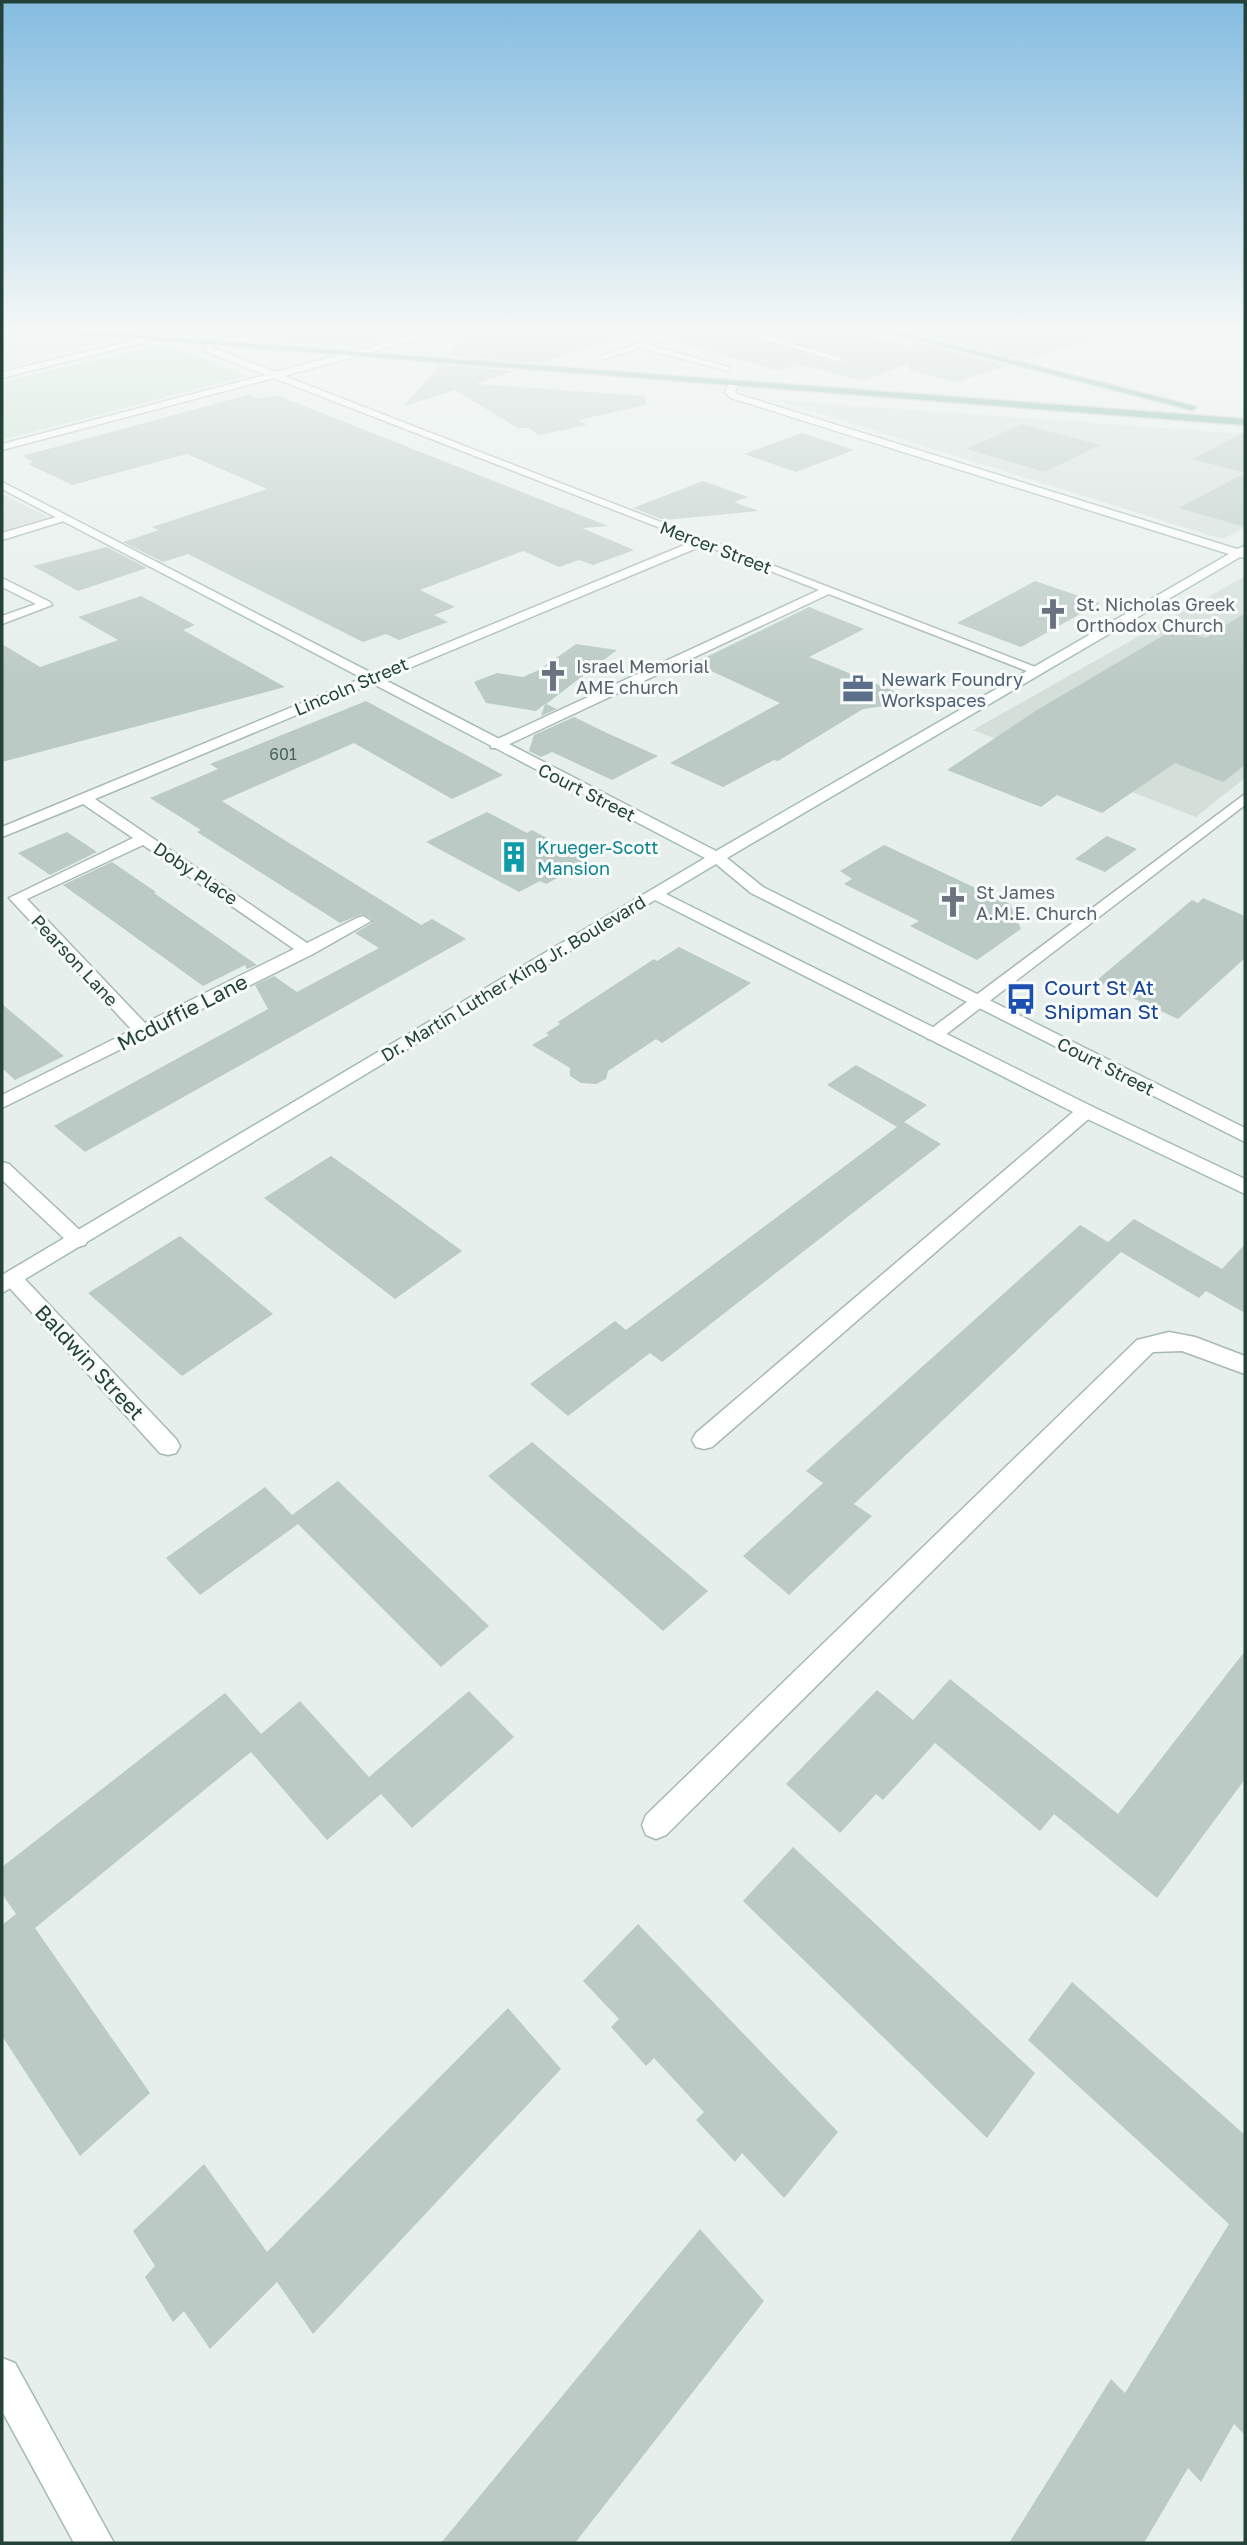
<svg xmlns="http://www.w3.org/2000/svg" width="1247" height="2545" font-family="'Golos Text',sans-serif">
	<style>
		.built { fill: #d4dfda }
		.green { fill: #bfe0c8 }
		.building { fill: #bbcac4 }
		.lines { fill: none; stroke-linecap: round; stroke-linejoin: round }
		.street-casing { stroke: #a8b8b2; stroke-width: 3 }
		.secondary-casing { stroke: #a4bbb3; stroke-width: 3 }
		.primary-casing { stroke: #c2cac8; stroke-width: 3 }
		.street { fill: #fff; fill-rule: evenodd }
		.secondary { fill: #fff; fill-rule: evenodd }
		.primary { fill: #6aa596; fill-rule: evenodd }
		.labels { text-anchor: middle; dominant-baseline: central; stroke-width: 6; stroke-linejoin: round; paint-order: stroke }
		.far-number-label { font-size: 16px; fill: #4a645c }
		.far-street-label { font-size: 18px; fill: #24423a; stroke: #f7fbf9 }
		.far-worship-label { font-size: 18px; fill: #5b616d; stroke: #f7fbf9; text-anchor: start }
		.far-service-label { font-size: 18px; fill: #4e5e75; stroke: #f7fbf9; text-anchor: start }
		.far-culture-label { font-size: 18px; fill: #0d838f; stroke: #f7fbf9; text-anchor: start }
		.transit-label { font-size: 21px; fill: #164399; stroke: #f7fbf9; text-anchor: start }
		.street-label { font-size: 21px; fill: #24423a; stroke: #f7fbf9 }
	</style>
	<rect width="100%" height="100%" fill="#e6efeb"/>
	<!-- built -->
	<path class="built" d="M2,336L101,343L2,369Z
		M777,400L1245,434V527L1225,538L1215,537Z
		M2,494L48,517L2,531Z
		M1245,576V778L1196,817L973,730Z"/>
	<!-- green -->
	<path class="green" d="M226,328H425L354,347L198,335Z
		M150,347L176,348L246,376L2,440V382Z"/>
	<!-- building -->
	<path class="building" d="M472,328H626L627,335L539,363L448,356Z
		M700,328H725L835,364L844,362L845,358L751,328L840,330L912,347L913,341L1008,366L955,382L909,370L910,363L863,381L799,364L778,371L671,340Z
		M914,328H1104L1106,336L1025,360L914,332Z
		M440,365L515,371L475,384L645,396L646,405L578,420L587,425L539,435L529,428H518L455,390L404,406Z
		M248,395L258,399L276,395L608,526L582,528L634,550L593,565L579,560L559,567L523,551L420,590L455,607L434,615L448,622L399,640L386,634L363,642L192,556L188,554L163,562L123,542L159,530L152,527L267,489L187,454L72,485L28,464L33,462L22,456Z
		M1022,424L1100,445L1045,472L966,449Z
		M1245,432V527L1179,508L1245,473L1192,459Z
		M802,433L854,450L796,472L744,454Z
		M703,481L748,497L734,502L759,511L664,520L633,508Z
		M107,547L147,568L78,591L33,566Z
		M1035,581L1100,603L1021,647L957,623Z
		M141,596L195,625L183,630L285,687L2,762V644L40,667L118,640L78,617Z
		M809,607L864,629L809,657L919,701L863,709L778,761L774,760L723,787L670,763L780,703L694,663Z
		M1245,613V765L1223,782L1175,763L1102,813L1057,795L1041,807L947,770L1037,710L1176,628L1206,638Z
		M576,644L617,650L546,704L557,709L541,716L545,704L536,711L486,703L474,682L497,673L523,677L539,670Z
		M366,701L503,775L452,799L354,743L222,801L421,925L432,919L466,939L85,1152L54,1126L268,1009L255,985L274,976L297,992L379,948L355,933L372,923V919L362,914L340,923L197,832L201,830L150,798L218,769L210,764Z
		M574,717L607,733L658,756L612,780L552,752L541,757L529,751L534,735Z
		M487,812L527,833L532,830L590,861L546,884L540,881L519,892L426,842Z
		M67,832L97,852L50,875L18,853Z
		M1107,836L1137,849L1105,872L1075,859Z
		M884,845L1010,904L1021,929L977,960L910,926L919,921L844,884L852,879L840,871Z
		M112,862L156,892L154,893L257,965L247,969L245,965L203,986L63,885Z
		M1203,898L1245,916V958L1178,1019L1096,981L1192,900L1198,903Z
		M679,947L751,983L662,1043L656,1039L608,1071L606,1079L596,1084L581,1083L570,1076V1068L532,1045L549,1035L546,1033L560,1024L558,1022L654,959L657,961Z
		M2,1004L64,1056L15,1080L2,1068Z
		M856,1065L927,1105L904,1122L941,1144L662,1362L650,1353L568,1416L530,1384L615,1321L626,1330L897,1127L827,1085Z
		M331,1156L365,1180L462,1251L395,1299L264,1198Z
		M1134,1219L1222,1269L1245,1244V1313L1206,1291L1199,1298L1121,1252L854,1504L872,1516L789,1595L743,1556L823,1483L806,1471L1080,1225L1108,1242Z
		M180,1236L273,1314L182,1376L88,1293Z
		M532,1442L708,1591L663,1631L488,1476Z
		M338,1481L489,1626L441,1667L298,1524L200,1595L166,1558L265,1487L292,1515Z
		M1245,1651V1779L1157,1898L1054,1814L1040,1831L935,1743L883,1800L876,1794L840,1833L786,1784L877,1690L913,1720L950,1679L1118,1814Z
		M469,1691L514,1737L412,1828L381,1794L327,1840L251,1752L35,1928L150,2093L80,2156L2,2036V1925L16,1914L2,1894V1867L225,1693L261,1734L300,1701L369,1777Z
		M793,1847L1035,2073L987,2138L743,1901Z
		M638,1924L838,2132L784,2198L742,2153L735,2162L696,2120L704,2112L654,2058L646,2066L611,2027L619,2019L583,1981Z
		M1072,1982L1245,2135V2435L1234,2424L1201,2482L1188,2468L1144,2543H1009L1111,2379L1125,2393L1229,2224L1028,2040Z
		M508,2008L561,2069L313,2334L277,2282L210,2349L184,2311L173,2322L145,2277L155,2266L133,2231L204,2164L267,2252Z
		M700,2229L764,2301L575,2543H441Z"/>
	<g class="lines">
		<defs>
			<path id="street" d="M185,328H201L2,378V372Z
				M443,328H458L284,376L1043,670L1037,674L1032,673L829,594L501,748H491V742L819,590L704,545L95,799L307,943L357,918L363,916L371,921L313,954L2,1108V1095L132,1030L9,898L133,838L83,804L2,837V827L694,541L274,378L2,450V444L266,375L204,351L210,342L217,344L213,348L275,372ZM143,845L294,949L145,1023L27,899Z
				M684,328H698L649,345L729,367V371L640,348L605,359L601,356Z
				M727,328H741L843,359L836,361Z
				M63,515L68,518L67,520L2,540V533Z
				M2,578L50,602L52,605L2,624V616L36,604L2,587Z
				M1245,794V805L940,1039H928L925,1035L928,1031Z
				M1086,1105L1093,1107L1095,1111L1093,1115L712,1447L704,1449L696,1447L692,1440L696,1433L1079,1107Z
				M2,1162L9,1164L85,1235L88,1240L85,1245L78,1247L71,1245L2,1180Z
				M13,1271L20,1274L176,1439L180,1446L176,1453L168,1455L160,1453L6,1284L2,1279L6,1274Z
				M1169,1332L1195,1337L1245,1356V1374L1182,1351L1153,1352L666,1835L656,1839L646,1835L642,1825L646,1815L1137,1340Z"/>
			<path id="secondary" d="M731,380L739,382L735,392L737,394L1237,549L1245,546V558L1240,557L727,858L763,887L1245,1128V1142L751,893L716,864L666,894L1093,1107L1245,1179V1194L1079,1115L655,900L2,1293V1275L705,858L2,489V482L716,851L1229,554L731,398L725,392Z
				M2,2358L15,2363L114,2543H74L2,2411Z"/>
			<path id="primary" d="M2,328H41L1245,419V425Z
				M872,328H887L1197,407L1192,410Z"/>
		</defs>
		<!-- street casing -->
		<use href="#street" class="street-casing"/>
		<!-- secondary casing -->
		<use href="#secondary" class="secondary-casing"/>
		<!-- primary casing -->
		<use href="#primary" class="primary-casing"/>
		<!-- street -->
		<use href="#street" class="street"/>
		<!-- secondary -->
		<use href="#secondary" class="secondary"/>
		<!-- primary -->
		<use href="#primary" class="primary"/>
	</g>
	<!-- sky -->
	<linearGradient id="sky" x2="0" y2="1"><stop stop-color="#84bce0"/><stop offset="0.48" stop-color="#f4f8f6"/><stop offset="1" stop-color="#f4f8f6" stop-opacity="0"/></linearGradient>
	<rect width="1247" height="685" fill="url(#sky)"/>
	<!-- icons -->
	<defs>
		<symbol id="church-bare" viewBox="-9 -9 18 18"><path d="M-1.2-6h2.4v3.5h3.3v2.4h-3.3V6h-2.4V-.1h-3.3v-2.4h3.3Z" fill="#6b7280" stroke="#f7fbf9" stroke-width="2.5" paint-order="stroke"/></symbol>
		<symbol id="office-bare" viewBox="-9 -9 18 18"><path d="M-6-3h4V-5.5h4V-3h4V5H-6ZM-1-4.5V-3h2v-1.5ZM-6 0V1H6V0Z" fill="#5c6f8a" stroke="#f7fbf9" stroke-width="2.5" paint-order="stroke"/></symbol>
		<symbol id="building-bare" viewBox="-9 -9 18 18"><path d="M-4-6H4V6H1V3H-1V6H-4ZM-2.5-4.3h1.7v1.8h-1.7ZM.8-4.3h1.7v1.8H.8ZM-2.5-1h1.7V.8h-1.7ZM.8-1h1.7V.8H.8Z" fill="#0f9aa8" stroke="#f7fbf9" stroke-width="2.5" paint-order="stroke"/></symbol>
		<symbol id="bus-bare" viewBox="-9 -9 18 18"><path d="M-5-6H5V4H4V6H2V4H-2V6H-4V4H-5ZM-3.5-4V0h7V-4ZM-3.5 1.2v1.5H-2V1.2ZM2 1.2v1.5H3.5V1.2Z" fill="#1a4fb4" stroke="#f7fbf9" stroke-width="2.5" paint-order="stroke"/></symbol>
	</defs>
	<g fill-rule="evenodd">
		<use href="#church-bare" x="1031" y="592" width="44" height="44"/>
		<use href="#church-bare" x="531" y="654" width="44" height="44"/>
		<use href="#office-bare" x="836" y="667" width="44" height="44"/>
		<use href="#building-bare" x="492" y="835" width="44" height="44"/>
		<use href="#church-bare" x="931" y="880" width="44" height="44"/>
		<use href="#bus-bare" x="999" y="977" width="44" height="44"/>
	</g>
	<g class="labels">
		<!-- far-number labels -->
		<g class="far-number-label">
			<text x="283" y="754">601</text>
		</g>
		<!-- far-street labels -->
		<g class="far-street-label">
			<text transform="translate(716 547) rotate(21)">Mercer Street</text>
			<text transform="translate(351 686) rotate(-23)">Lincoln Street</text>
			<text transform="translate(587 792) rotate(27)">Court Street</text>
			<text transform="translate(196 873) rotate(34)">Doby Place</text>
			<text transform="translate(75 960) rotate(47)">Pearson Lane</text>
			<text transform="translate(513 978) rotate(-31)">Dr. Martin Luther King Jr. Boulevard</text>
			<text transform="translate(1106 1066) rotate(27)">Court Street</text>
		</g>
		<!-- far-worship labels -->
		<g class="far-worship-label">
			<text x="1076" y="604">St. Nicholas Greek<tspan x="1076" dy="21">Orthodox Church</tspan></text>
			<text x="576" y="666">Israel Memorial<tspan x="576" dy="21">AME church</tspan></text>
			<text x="976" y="892">St James<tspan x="976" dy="21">A.M.E. Church</tspan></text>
		</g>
		<!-- far-service labels -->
		<g class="far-service-label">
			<text x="881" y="679">Newark Foundry<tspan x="881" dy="21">Workspaces</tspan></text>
		</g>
		<!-- far-culture labels -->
		<g class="far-culture-label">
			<text x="537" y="847">Krueger-Scott<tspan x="537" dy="21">Mansion</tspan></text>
		</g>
		<!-- transit labels -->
		<g class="transit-label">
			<text x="1044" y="987">Court St At<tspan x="1044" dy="24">Shipman St</tspan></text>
		</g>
		<!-- street labels -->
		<g class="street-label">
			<text transform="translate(182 1012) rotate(-27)">Mcduffie Lane</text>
			<text transform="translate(90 1362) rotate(47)">Baldwin Street</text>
		</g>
	</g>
	<!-- border -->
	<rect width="1247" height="2545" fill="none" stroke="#24423a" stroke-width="7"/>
</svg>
